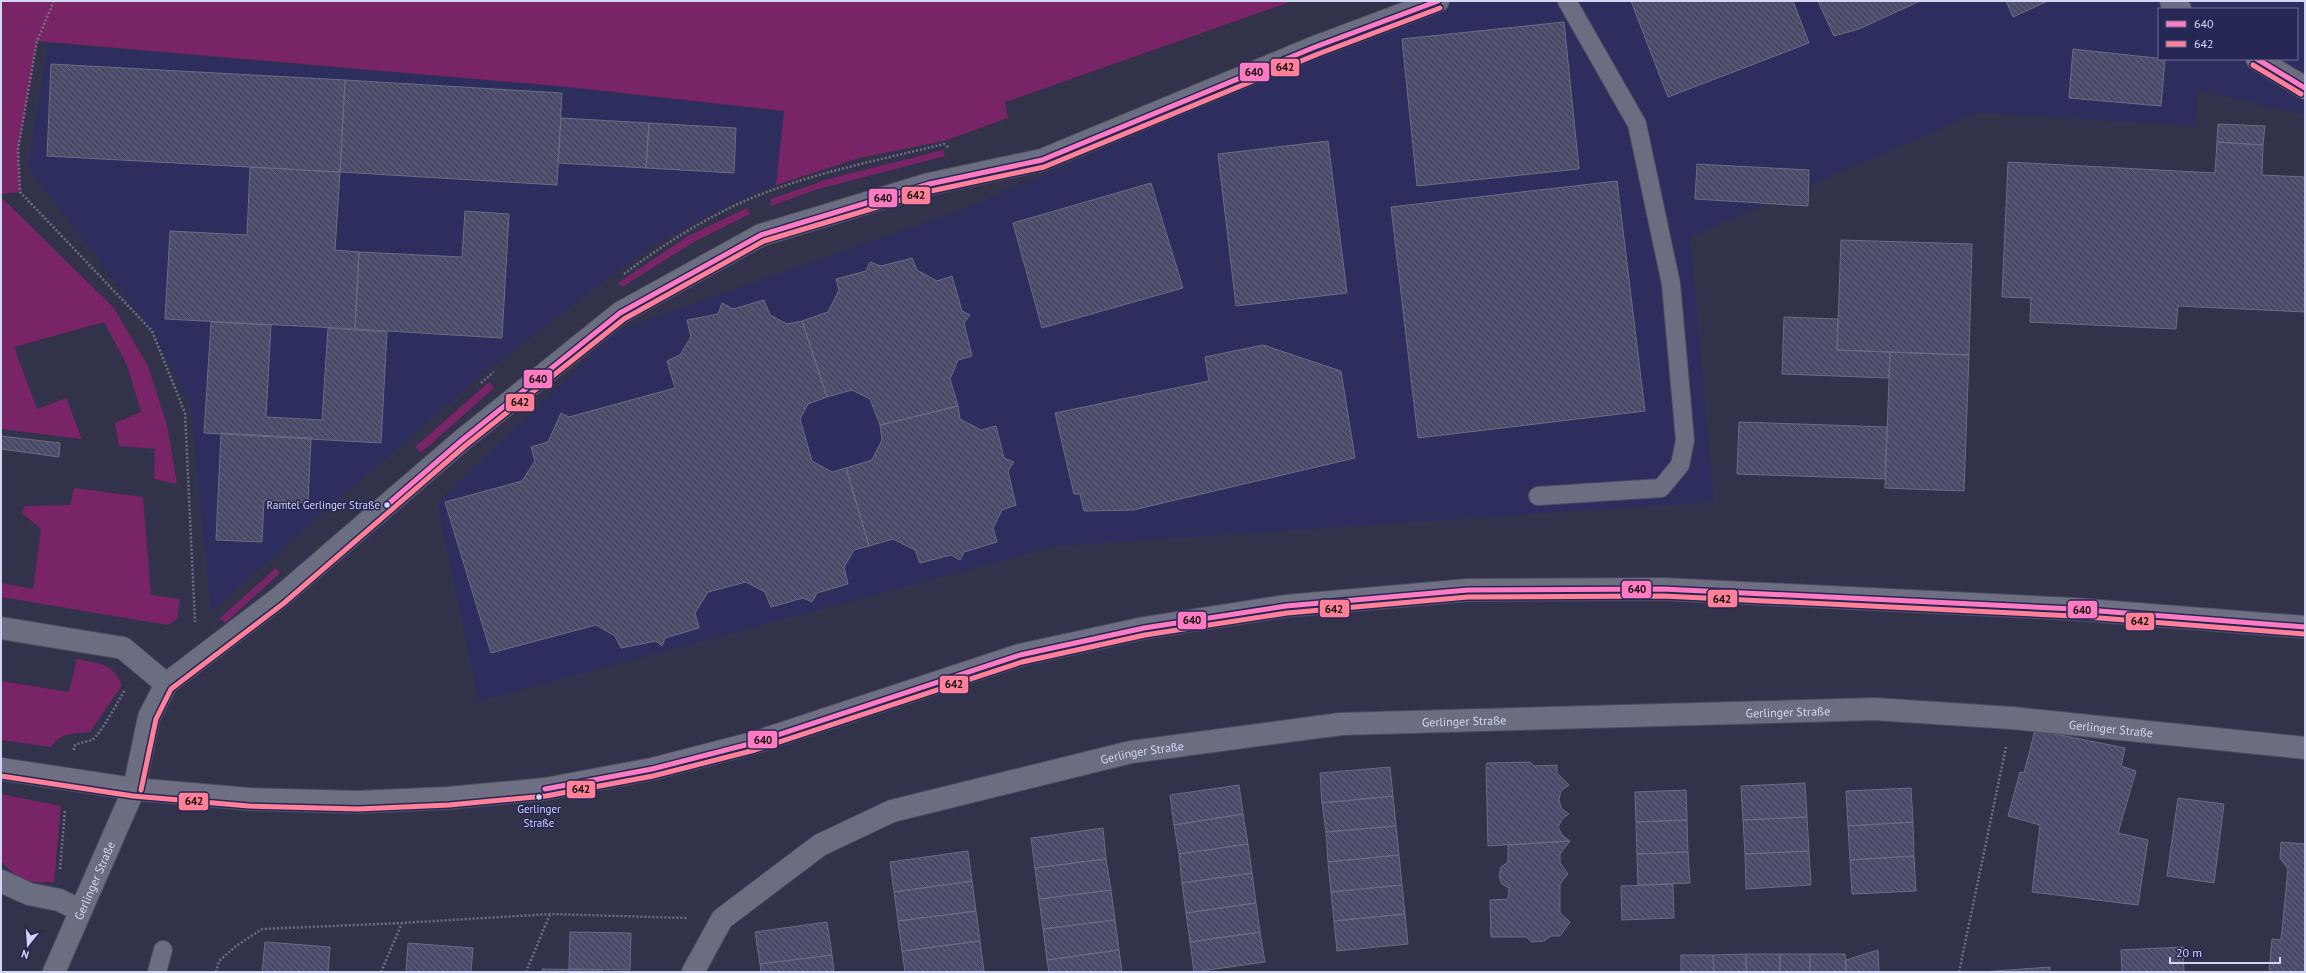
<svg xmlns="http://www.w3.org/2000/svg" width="2306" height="973" font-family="'PT Sans',sans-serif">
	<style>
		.built { fill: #2e2e5e; fill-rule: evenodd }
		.green { fill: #792466 }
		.building { fill: url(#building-back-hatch); stroke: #6b6c82 }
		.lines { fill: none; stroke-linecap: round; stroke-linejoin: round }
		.lane-casing { stroke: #4c4d62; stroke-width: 20 }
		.street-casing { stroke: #4c4d62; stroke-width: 24 }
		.secondary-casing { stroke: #4c4d62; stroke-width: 24 }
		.path { stroke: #6e6f81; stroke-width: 2.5; stroke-dasharray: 2 2; stroke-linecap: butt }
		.lane { stroke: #6b6d80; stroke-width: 18 }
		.street { stroke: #6b6d80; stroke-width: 22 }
		.secondary { stroke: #6e6f83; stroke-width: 22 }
		.bus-1-casing { stroke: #272755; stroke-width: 8 }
		.bus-2-casing { stroke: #272755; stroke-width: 8 }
		.bus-1 { stroke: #fe7ac1; stroke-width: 5 }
		.bus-2 { stroke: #ff8098; stroke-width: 5 }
		.bus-dot { fill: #d2d6f3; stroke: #272755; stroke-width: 1.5 }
		.labels { text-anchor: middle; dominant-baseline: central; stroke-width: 3; stroke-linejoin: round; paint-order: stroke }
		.bus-label { font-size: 11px; fill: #d2d6f3; stroke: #272755; text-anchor: end }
		.street-label { font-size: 12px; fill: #d2d6f3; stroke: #272755 }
		.line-badge { stroke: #272755; stroke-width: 1.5 }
		.pale-badge-label { font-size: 11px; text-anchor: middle; font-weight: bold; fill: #111 }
	</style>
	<defs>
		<pattern id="building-back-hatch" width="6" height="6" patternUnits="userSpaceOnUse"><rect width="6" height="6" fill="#4b4a68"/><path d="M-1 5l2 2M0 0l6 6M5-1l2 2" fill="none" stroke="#64637e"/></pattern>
	</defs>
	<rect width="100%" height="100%" fill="#32324a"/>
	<!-- built -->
	<path class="built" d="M1444,1H2305V115L2197,90L2196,126L1977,113L1690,237L1714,502L1056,546L479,701L437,503L618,330L964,209ZM2159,9H2297V59H2159Z
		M48,43L569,87L785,111L776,185L739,200L657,243L611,276L479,377L211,611L191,407L152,331L28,167Z"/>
	<!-- green -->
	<path class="green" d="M1,1H1293L1005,102L1008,118L944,141L859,158L776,185L784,111L569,87L37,41L18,149L20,192L1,194Z
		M943,150L945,156L815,190L771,206V199L828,179Z
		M1,197L114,308L148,366L167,425L177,484L154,479L155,449L119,446L115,423L141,412L127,365L104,322L14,347L37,409L66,398L82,439L1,429Z
		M747,208L750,214L694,242L622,287L618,283L688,236Z
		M489,382L494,388L421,453L415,447Z
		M74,488L143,497L151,595L180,599L177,619L168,625L1,597V583L33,589L41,529L22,513L25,506L70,505Z
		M276,568L280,573L225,623L220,618Z
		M77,659C99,664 113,663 122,685L90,732C73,734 61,732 51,747L1,740V681L69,692Z
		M1,794L61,806L54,882C28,884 19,880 1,861Z"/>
	<!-- building -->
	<path class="building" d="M1631,1H1793L1809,43L1668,97Z
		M1818,1H1920L1859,29L1834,36Z
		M2006,1H2048L2013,17Z
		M1564,22L1579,169L1417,186L1402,39Z
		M2073,49L2165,59L2161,106L2069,98Z
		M51,64L345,80L340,172L47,156Z
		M345,80L562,93L557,185L340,172Z
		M561,118L649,123L646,168L558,163Z
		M649,123L736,128L734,173L646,168Z
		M2218,124L2265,126L2263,145L2217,142Z
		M1328,141L1347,293L1236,306L1218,154Z
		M2217,142L2263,145L2262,175L2305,177V312L2178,306L2176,329L2030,322L2031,298L2002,297L2008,162L2215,173Z
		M1697,164L1809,170L1808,206L1695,199Z
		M250,167L340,172L335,250L359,252L355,329L165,319L170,231L247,235Z
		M1617,181L1645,411L1418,438L1391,207Z
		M1151,183L1183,288L1042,328L1013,223Z
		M465,211L509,214L502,338L355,329L359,252L462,257Z
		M1841,240L1972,244L1969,355L1837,350Z
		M912,258L917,270L937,281L952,276L962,311L970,315L964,323L972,356L958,360L950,379L958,406L880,425L870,399L852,390L827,397L802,321L828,312L839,290L836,279L866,271L870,262L881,266Z
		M764,300L770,315L787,324L802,321L827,397L808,404L800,419L812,461L832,472L846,468L869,546L854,550L844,567L848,584L817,593L812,602L803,598L771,607L765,592L746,582L708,592L695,613L699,628L665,638L662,646L656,641L621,648L615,636L596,625L491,653L445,502L522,481L535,461L531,447L548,442L561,413L569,417L675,388L667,361L680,355L691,337L687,320L718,314L722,303L733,309Z
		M1784,317L1838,319L1837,350L1890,352L1889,378L1782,374Z
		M211,322L271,325L266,417L322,420L328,328L387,332L381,443L204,433Z
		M1263,345L1341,371L1355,458L1133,510L1084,511L1080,494H1074L1055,413L1209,381L1205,357Z
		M1890,352L1969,355L1964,491L1885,488Z
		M958,406L960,419L981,430L996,426L1004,458L1014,462L1008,471L1016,505L1002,510L993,528L997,542L964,552L960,560L951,555L920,563L915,550L893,539L869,546L846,468L872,460L882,440L880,425Z
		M1739,422L1887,427L1885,479L1737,474Z
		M221,433L311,438L308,503L264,500L262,542L216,540Z
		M1,436L60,443L59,457L1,449Z
		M2035,730L2125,748L2121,766L2136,771L2118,833L2148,840L2138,905L2032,892L2040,825L2008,816L2020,772L2024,773Z
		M1530,762L1534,766L1557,765V773L1569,785L1561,791L1559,799L1561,808L1569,814L1563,818L1558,827L1562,835L1570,841L1488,846L1486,766L1487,763Z
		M1390,767L1393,796L1322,803L1320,773Z
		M1805,783L1807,817L1743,820L1741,786Z
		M1239,785L1243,814L1174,825L1170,795Z
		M1911,788L1913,822L1848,826L1846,791Z
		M1686,790L1687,820L1636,822L1635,792Z
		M1393,796L1396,826L1326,832L1322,803Z
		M2178,798L2224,804L2214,883L2167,876Z
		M1243,814L1248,844L1179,854L1174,825Z
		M1807,817L1809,851L1745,854L1743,820Z
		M1687,820L1688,852L1637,854L1636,822Z
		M1913,822L1914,856L1850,860L1848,826Z
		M1396,826L1399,855L1328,862L1326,832Z
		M1103,828L1106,859L1035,868L1031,838Z
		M1570,841L1560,854V863L1568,874L1560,884V913L1570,922L1560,936H1551L1544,941L1532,942L1526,937H1491L1490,900L1508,899L1509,888L1502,884L1499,876L1501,867L1508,862V845Z
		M2281,842L2305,844V972H2269L2272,939L2281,940L2288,869L2280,858Z
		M1248,844L1252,873L1182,883L1179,854Z
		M968,851L972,881L894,892L890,862Z
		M1809,851L1811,885L1746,889L1745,854Z
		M1688,852L1690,883L1638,885L1637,854Z
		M1399,855L1402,885L1331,892L1328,862Z
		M1914,856L1916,891L1852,894L1850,860Z
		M1106,859L1111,890L1039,899L1035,868Z
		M1252,873L1256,903L1186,913L1182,883Z
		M972,881L976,911L898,921L894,892Z
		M1673,884L1674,918L1622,920L1621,886Z
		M1402,885L1405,914L1334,921L1331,892Z
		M1111,890L1115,920L1043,929L1039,899Z
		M1256,903L1260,932L1190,942L1186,913Z
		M976,911L980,941L902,951L898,921Z
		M1405,914L1408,944L1337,951L1334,921Z
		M1115,920L1119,950L1047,960L1043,929Z
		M827,922L832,955L760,964L755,932Z
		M570,932L631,933L630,970L569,969Z
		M1260,932L1265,962L1194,972L1190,942Z
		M980,941L984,971L905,972L902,951Z
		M265,942L330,947L328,972H262Z
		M408,943L473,948L471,972H406Z
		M2183,947L2184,972H2122L2121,950Z
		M1119,950L1122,972H1049L1047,960Z
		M1878,950L1879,972H1846V960Z
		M1746,954V972H1714L1713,955Z
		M1746,954H1780V972H1746Z
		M1780,954H1810V972H1780Z
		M1810,954H1845L1846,972H1810Z
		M832,955L834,972H761L760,964Z
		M1681,955H1713L1714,972H1681Z
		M2050,967V972H1981Z
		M542,969L602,970V972H542Z"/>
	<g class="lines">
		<defs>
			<path id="lane" d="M1538,496L1661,488L1680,465L1685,440L1671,284L1637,124L1567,1
				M157,972L163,950"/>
			<g id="street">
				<path d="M2171,1L2180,9"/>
				<path d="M2257,59L2305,88"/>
				<path d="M1,628L123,648L166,684"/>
				<path d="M1,881L29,894L59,900L80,910"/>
				<path id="s1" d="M54,972L134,789L149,717L166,684L279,598L461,441L620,313L761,235L929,184L1042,160L1315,47L1438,1"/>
				<path id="s2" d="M693,972L722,919L820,845L892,811L1131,752L1341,724L1874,709L2012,718L2305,748"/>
			</g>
			<path id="secondary" d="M1,769L134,789L249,799L358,802L448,798L545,789L652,769L753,743L1020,655L1144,628L1286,606L1468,590L1663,589L2074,609L2305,627"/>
		</defs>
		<!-- lane casing -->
		<use href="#lane" class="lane-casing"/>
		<!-- street casing -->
		<use href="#street" class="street-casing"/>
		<!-- secondary casing -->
		<use href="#secondary" class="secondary-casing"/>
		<!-- path -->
		<path class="path" d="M54,1L37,41L18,149L20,192L152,331L185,413L195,622
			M624,274C660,247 699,222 740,203C805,174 876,161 944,144L949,148
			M481,383L494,372
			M74,750V746C80,742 87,742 92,740C101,734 118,701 125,690
			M60,869L65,810
			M216,972L219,961L236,946L262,929L402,923L550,914L687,918
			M381,972L402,923
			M526,972L550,914
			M1959,972L2006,747"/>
		<!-- lane -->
		<use href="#lane" class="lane"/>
		<!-- street -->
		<use href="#street" class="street"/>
		<!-- secondary -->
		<use href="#secondary" class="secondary"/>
		<defs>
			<path id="bus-1" d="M2257,59L2305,88
				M387,505L461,441L620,313L761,235L929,184L1042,160L1315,47L1438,1
				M545,789L652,769L753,743L1020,655L1144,628L1286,606L1468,590L1663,589L2074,609L2305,627"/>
			<path id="bus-2" d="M2253,65L2301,94
				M1,776L133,796L249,806L358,809L449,805L546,796L653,776L755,750L1022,662L1145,635L1287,613L1468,597L1663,596L2074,616L2304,634
				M141,790L156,719L171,689L284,603L465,446L624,319L764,241L931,191L1044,167L1318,54L1440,8"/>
		</defs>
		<!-- bus-1 casing -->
		<use href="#bus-1" class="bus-1-casing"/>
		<!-- bus-2 casing -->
		<use href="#bus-2" class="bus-2-casing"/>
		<!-- bus-1 -->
		<use href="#bus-1" class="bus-1"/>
		<!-- bus-2 -->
		<use href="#bus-2" class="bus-2"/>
	</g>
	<!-- markers -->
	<g class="bus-dot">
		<circle cx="387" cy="505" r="3.5"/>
		<circle cx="539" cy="797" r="3.5"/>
	</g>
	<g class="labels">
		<!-- bus labels -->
		<g class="bus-label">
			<text x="380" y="505">Ramtel Gerlinger Straße</text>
			<text x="539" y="809" text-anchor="middle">Gerlinger<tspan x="539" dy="14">Straße</tspan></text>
		</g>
		<!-- street labels -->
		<g class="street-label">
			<text stroke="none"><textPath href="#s2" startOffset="1168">Gerlinger Straße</textPath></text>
			<text stroke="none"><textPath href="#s2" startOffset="844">Gerlinger Straße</textPath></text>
			<text stroke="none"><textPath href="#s2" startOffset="1492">Gerlinger Straße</textPath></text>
			<text stroke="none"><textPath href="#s2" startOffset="520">Gerlinger Straße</textPath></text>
			<text stroke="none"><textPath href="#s1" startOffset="100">Gerlinger Straße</textPath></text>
		</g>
	</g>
	<g class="line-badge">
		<rect x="1270" y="58" width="30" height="19" rx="4" fill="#ff8098"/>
		<rect x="1239" y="62" width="31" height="20" rx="4" fill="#fe7ac1"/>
		<rect x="901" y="186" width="30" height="19" rx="4" fill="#ff8098"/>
		<rect x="868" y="188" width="30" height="20" rx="4" fill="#fe7ac1"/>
		<rect x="523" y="369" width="30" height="20" rx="4" fill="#fe7ac1"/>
		<rect x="505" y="393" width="30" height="19" rx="4" fill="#ff8098"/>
		<rect x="1621" y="580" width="31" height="19" rx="4" fill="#fe7ac1"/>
		<rect x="1707" y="589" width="31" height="19" rx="4" fill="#ff8098"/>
		<rect x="1319" y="599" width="31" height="19" rx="4" fill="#ff8098"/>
		<rect x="2067" y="600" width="31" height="19" rx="4" fill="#fe7ac1"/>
		<rect x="1177" y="611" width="30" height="19" rx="4" fill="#fe7ac1"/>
		<rect x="2125" y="612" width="30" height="19" rx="4" fill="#ff8098"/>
		<rect x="939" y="675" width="30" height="19" rx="4" fill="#ff8098"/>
		<rect x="747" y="730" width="31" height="19" rx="4" fill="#fe7ac1"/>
		<rect x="566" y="780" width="30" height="19" rx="4" fill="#ff8098"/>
		<rect x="178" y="792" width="31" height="19" rx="4" fill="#ff8098"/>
	</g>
	<g class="pale-badge-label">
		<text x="1285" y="71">642</text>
		<text x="1254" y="76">640</text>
		<text x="916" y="199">642</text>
		<text x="883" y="202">640</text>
		<text x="538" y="383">640</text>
		<text x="520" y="406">642</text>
		<text x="1637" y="593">640</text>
		<text x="1722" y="603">642</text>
		<text x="1334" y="613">642</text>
		<text x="2082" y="614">640</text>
		<text x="1192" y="624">640</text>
		<text x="2140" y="625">642</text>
		<text x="954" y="688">642</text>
		<text x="763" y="744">640</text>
		<text x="581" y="793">642</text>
		<text x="194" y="805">642</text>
	</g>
	<!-- border -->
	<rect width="2306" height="973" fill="none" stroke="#d2d6f3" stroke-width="4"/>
	<!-- legend -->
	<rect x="2158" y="8" width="140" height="52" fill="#272755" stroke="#6b6d94"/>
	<rect x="2166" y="21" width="20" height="6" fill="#fe7ac1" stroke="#6b6d94"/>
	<text x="2194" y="28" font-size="12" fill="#d2d6f3">640</text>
	<rect x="2166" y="41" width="20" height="6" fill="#ff8098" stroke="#6b6d94"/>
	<text x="2194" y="48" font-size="12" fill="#d2d6f3">642</text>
	<!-- north arrow -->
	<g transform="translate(28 945) rotate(197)" stroke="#272755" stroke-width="3" paint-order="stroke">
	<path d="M0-3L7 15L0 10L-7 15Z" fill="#d2d6f3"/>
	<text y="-6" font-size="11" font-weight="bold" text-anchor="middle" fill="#d2d6f3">N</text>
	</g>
	<!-- scale -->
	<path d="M2170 957v6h110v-6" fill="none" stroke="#d2d6f3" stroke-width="2"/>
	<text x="2176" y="957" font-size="12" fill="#d2d6f3" stroke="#272755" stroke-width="3" paint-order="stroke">20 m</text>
</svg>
